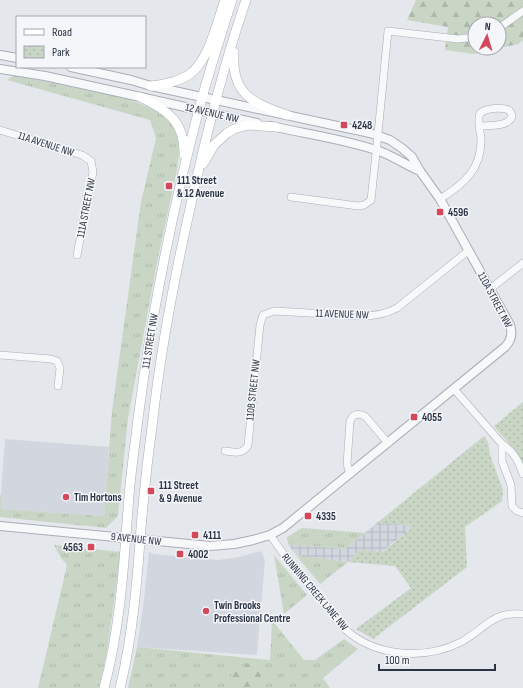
<svg xmlns="http://www.w3.org/2000/svg" width="523" height="688" font-family="'Sofia Sans Condensed',sans-serif">
	<style>
		.built { fill: #d2d6de }
		.industrial { fill: url(#industrial-grid) }
		.grass { fill: url(#grass-tufts) }
		.forest { fill: url(#forest-firs); fill-rule: evenodd }
		.park { fill: url(#park-dots) }
		.lines { fill: none; stroke-linecap: round; stroke-linejoin: round }
		.minor-casing { stroke: #a9aeb7; stroke-width: 8 }
		.tertiary-casing { stroke: #a9aeb7; stroke-width: 10 }
		.secondary-casing { stroke: #a9aeb7; stroke-width: 10 }
		.minor { stroke: #f7f8fa; stroke-width: 7 }
		.tertiary { stroke: #f7f8fa; stroke-width: 8 }
		.secondary { stroke: #fff; stroke-width: 9 }
		.poi-dot { fill: #d1495b; stroke: #f4f6f9; stroke-width: 1.5 }
		.labels { text-anchor: middle; dominant-baseline: central; stroke-width: 3; stroke-linejoin: round; paint-order: stroke }
		.street-label { font-size: 11px; fill: #2b3445; stroke: #f4f6f9 }
		.poi-label { font-size: 11px; font-weight: bold; fill: #2b3445; stroke: #f4f6f9; text-anchor: start }
	</style>
	<defs>
		<pattern id="industrial-grid" width="8" height="8" patternUnits="userSpaceOnUse"><rect width="8" height="8" fill="#d2d6de"/><path d="M0 4h8M4 0v8" fill="none" stroke="#b4b8c0"/></pattern>
		<pattern id="grass-tufts" width="24" height="20" patternUnits="userSpaceOnUse"><rect width="24" height="20" fill="#c9d6c5"/><path d="M3 7l-1-3M5 7V3M7 7l1-3M15 17l-1-3M17 17v-4M19 17l1-3" fill="none" stroke="#adb8ab"/></pattern>
		<pattern id="forest-firs" width="22" height="20" patternUnits="userSpaceOnUse"><rect width="22" height="20" fill="#c9d6c5"/><path d="M5 1l3.5 6h-7zM16 11l3.5 6h-7z" fill="#adb8ab"/></pattern>
		<pattern id="park-dots" width="8" height="8" patternUnits="userSpaceOnUse"><rect width="8" height="8" fill="#c9d6c5"/><path d="M2 2h.1M6 6h.1" fill="none" stroke="#adb8ab" stroke-width="1.8" stroke-linecap="round"/></pattern>
	</defs>
	<rect width="100%" height="100%" fill="#e4e7ec"/>
	<!-- built -->
	<path class="built" d="M5,439L109,447L104,516L0,509Z
		M261,551L265,560L257,655L137,647L144,600L149,552L153,554L218,560L239,557Z"/>
	<!-- industrial -->
	<path class="industrial" d="M377,523L415,525L382,552L359,550L348,562L296,555L288,544L345,549Z"/>
	<!-- grass -->
	<path class="grass" d="M15,75L128,99L164,113L175,127L180,145L177,170L158,258L128,418L118,516L106,528L0,517V495H1V509L104,516L112,411L141,202L156,138L150,120L7,80Z
		M302,528L365,533L345,549L288,544L287,537Z
		M54,545L121,552L107,651L99,688H38L67,565L61,558Z
		M274,555L307,595L284,614Z
		M296,555L348,562L320,584Z
		M272,620L304,660H315L344,639L358,649L323,678L330,688H128L137,647L270,660Z"/>
	<!-- forest -->
	<path class="forest" d="M416,0H523V40L518,44L474,54L445,50L448,27L407,20ZM475,24H499V48H475Z
		M251,660L258,661L261,673L259,688H235L231,678V671L246,664Z"/>
	<!-- park -->
	<path class="park" d="M523,402V467L514,450L494,426Z
		M484,436L488,442L490,455L503,490L502,501L465,527L467,567L373,639L356,629L411,588L395,566L348,562L359,550L383,552L414,526L377,523Z"/>
	<g class="lines">
		<defs>
			<path id="minor" d="M499,28L523,11
				M0,130L82,155L91,161L93,172L77,255
				M291,197L358,206L364,205L371,200L377,144L388,31L458,39L475,37
				M440,199C464,184 482,169 481,138C480,130 477,120 480,113C487,108 501,107 509,110L512,115C511,127 490,125 480,126
				M490,289L523,263
				M0,355L51,359L57,361L60,368L58,386
				M454,389L502,444C514,452 518,460 523,474
				M502,444V461L511,485L512,506L517,511L523,513
				M225,451C234,452 243,455 248,445L260,325L263,315L274,311L362,316C375,316 386,314 397,308L468,251
				M350,474L347,464L350,421L353,416L358,414L365,416L388,443
				M270,535L285,556L346,630C376,657 426,660 461,642C485,629 492,611 523,614"/>
			<path id="tertiary" d="M0,55L17,58
				M0,69L45,76L118,92L257,123
				M271,126C306,134 344,139 379,151C393,156 406,165 420,171
				M0,526L210,546L234,544L253,540L270,535L283,528L505,347C511,341 513,334 510,325L440,199L420,171L412,157L403,149L390,140L370,133L151,86L131,80L71,67"/>
			<path id="secondary" d="M234,52C231,94 252,103 287,115
				M151,86C164,84 179,82 190,74C209,60 217,22 225,0
				M140,97C168,110 185,122 184,155
				M203,164L214,145L227,133L234,129L248,125L276,127
				M104,688C121,625 124,560 129,496C131,470 135,445 138,419C152,310 174,201 203,94C212,63 222,31 232,0
				M120,688C133,635 137,582 141,528C144,491 148,455 153,419C161,347 175,275 191,204C206,135 223,67 246,0"/>
		</defs>
		<!-- minor casing -->
		<use href="#minor" class="minor-casing"/>
		<!-- tertiary casing -->
		<use href="#tertiary" class="tertiary-casing"/>
		<!-- secondary casing -->
		<use href="#secondary" class="secondary-casing"/>
		<!-- minor -->
		<use href="#minor" class="minor"/>
		<!-- tertiary -->
		<use href="#tertiary" class="tertiary"/>
		<!-- secondary -->
		<use href="#secondary" class="secondary"/>
	</g>
	<!-- markers -->
	<g class="poi-dot">
		<rect x="340" y="121" width="8" height="8" rx="2"/>
		<rect x="165" y="182" width="8" height="8" rx="2"/>
		<rect x="436" y="208" width="8" height="8" rx="2"/>
		<rect x="410" y="413" width="8" height="8" rx="2"/>
		<rect x="147" y="487" width="8" height="8" rx="2"/>
		<circle cx="66" cy="497" r="4"/>
		<rect x="304" y="512" width="8" height="8" rx="2"/>
		<rect x="191" y="531" width="8" height="8" rx="2"/>
		<rect x="87" y="543" width="8" height="8" rx="2"/>
		<rect x="176" y="550" width="8" height="8" rx="2"/>
		<circle cx="206" cy="611" r="4"/>
	</g>
	<g class="labels">
		<!-- street labels -->
		<g class="street-label">
			<text transform="translate(212 113) rotate(13)">12 AVENUE NW</text>
			<text transform="translate(46 144) rotate(18)">11A AVENUE NW</text>
			<text transform="translate(86 208) rotate(-79)">111A STREET NW</text>
			<text transform="translate(495 300) rotate(62)">110A STREET NW</text>
			<text transform="translate(342 314) rotate(2)">11 AVENUE NW</text>
			<text transform="translate(150 341) rotate(-81)">111 STREET NW</text>
			<text transform="translate(253 390) rotate(-84)">110B STREET NW</text>
			<text transform="translate(136 539) rotate(6)">9 AVENUE NW</text>
			<text transform="translate(315 592) rotate(50)">RUNNING CREEK LANE NW</text>
		</g>
		<!-- poi labels -->
		<g class="poi-label">
			<text x="352" y="125">4248</text>
			<text x="177" y="180">111 Street<tspan x="177" dy="13">&amp; 12 Avenue</tspan></text>
			<text x="448" y="212">4596</text>
			<text x="422" y="417">4055</text>
			<text x="159" y="485">111 Street<tspan x="159" dy="13">&amp; 9 Avenue</tspan></text>
			<text x="74" y="497">Tim Hortons</text>
			<text x="316" y="516">4335</text>
			<text x="203" y="535">4111</text>
			<text x="83" y="547" text-anchor="end">4563</text>
			<text x="188" y="554">4002</text>
			<text x="214" y="605">Twin Brooks<tspan x="214" dy="13">Professional Centre</tspan></text>
		</g>
	</g>
	<!-- legend -->
	<rect x="16" y="16" width="130" height="52" fill="#f4f6f9" stroke="#a4a8b1"/>
	<rect x="24" y="29" width="20" height="6" fill="#ffffff" stroke="#a4a8b1"/>
	<text x="52" y="36" font-size="12" fill="#2b3445">Road</text>
	<rect x="24" y="46" width="20" height="12" fill="url(#park-dots)" stroke="#a4a8b1"/>
	<text x="52" y="56" font-size="12" fill="#2b3445">Park</text>
	<!-- north arrow -->
	<g transform="translate(487 36) rotate(5)"><circle r="19" fill="#f4f6f9" stroke="#a4a8b1"/>
	<path d="M0-3L7 15L0 10L-7 15Z" fill="#d1495b"/>
	<text y="-6" font-size="11" font-weight="bold" text-anchor="middle" fill="#2b3445">N</text>
	</g>
	<!-- scale -->
	<path d="M379 664v6h116v-6" fill="none" stroke="#2b3445" stroke-width="2"/>
	<text x="385" y="664" font-size="12" fill="#2b3445" stroke="#f4f6f9" stroke-width="3" paint-order="stroke">100 m</text>
</svg>
